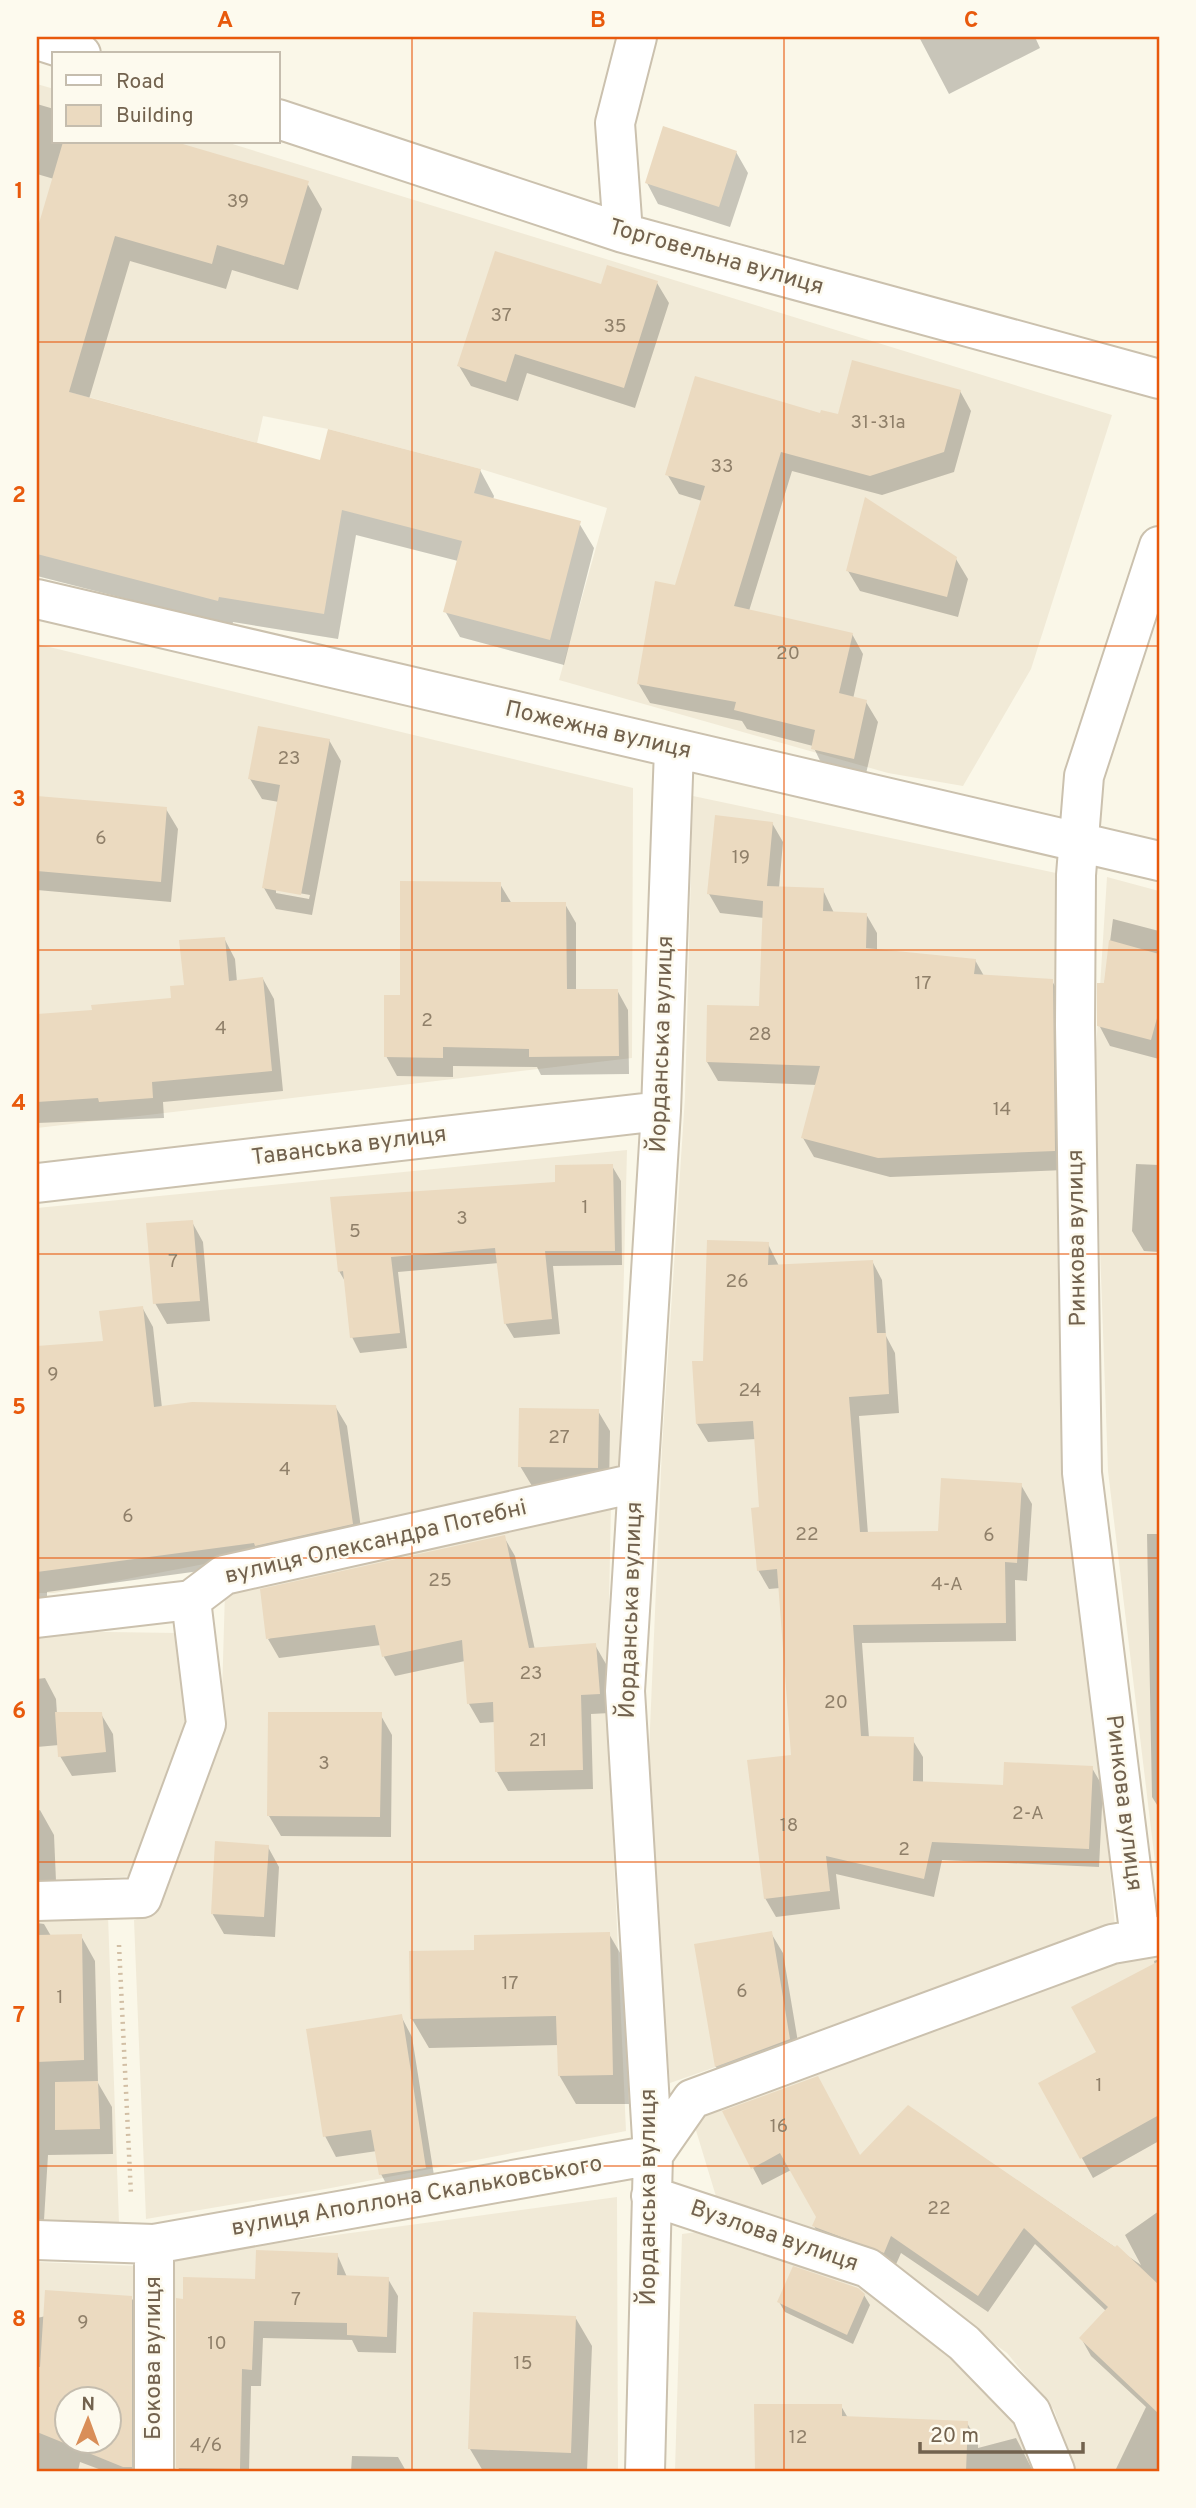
<svg xmlns="http://www.w3.org/2000/svg" width="1196" height="2508" font-family="Overpass,sans-serif">
	<style>
		.residential { fill: #f1ead7; fill-rule: evenodd }
		.shadow { fill: #0003; fill-rule: evenodd }
		.building { fill: #ebdac0; fill-rule: evenodd }
		.lines { fill: none; stroke-linecap: round; stroke-linejoin: round }
		.minor-casing { stroke: #cbc1ae; stroke-width: 42 }
		.path { stroke: #d2bfa5; stroke-width: 4.5; stroke-dasharray: 2 5; stroke-linecap: butt }
		.minor { stroke: #fff; stroke-width: 38 }
		.grid { fill: none; stroke: #e8590c; stroke-width: 2; stroke-opacity: 0.55 }
		.labels { text-anchor: middle; dominant-baseline: central; stroke-width: 5; stroke-linejoin: round; paint-order: stroke }
		.number-label { font-size: 19px; fill: #90806a }
		.street-label { font-size: 23px; fill: #72624e; stroke: #fdfaee }
		.neatline { fill: none; stroke: #e8590c; stroke-width: 2.5 }
		.grid-label { font-size: 23px; text-anchor: middle; font-weight: bold; fill: #e8590c }
	</style>
	<rect width="100%" height="100%" fill="#faf7e8"/>
	<!-- residential -->
	<path class="residential" d="M37,84L54,89V142H226L1112,415L1031,669L963,786L888,773L559,680L607,508L481,469L328,429L263,416L257,443L37,383Z
		M37,644L633,788L632,1058L37,1128Z
		M693,796L1056,873L1067,978L1100,1757L1115,1927L670,2083L647,1799L662,1448L685,1097Z
		M1107,877L1159,891V1895L1108,1471L1094,1081Z
		M627,1150L619,1471L220,1561L54,1593H37V1208Z
		M611,1504L607,1703L626,2131L331,2188L146,2219L134,1920L154,1914L221,1730L225,1591Z
		M37,1631L178,1633L190,1711L140,1876L37,1881Z
		M108,1916L119,2223L37,2220V1919Z
		M1159,1947V2471H1075L1054,2410L1007,2353L871,2256L718,2203L691,2114Z
		M617,2197L618,2471H168L166,2258Z
		M713,2230L892,2301L1028,2426L1042,2471H675L682,2234Z
		M37,2262L138,2266L132,2471H37ZM66,2400H108V2442H66Z"/>
	<!-- shadow -->
	<path class="shadow" d="M919,37H1035L1040,48L949,94Z
		M37,104L54,109V142H167L307,183L322,209L298,290L232,270L226,289L130,261L89,399L321,462L480,470L494,496L493,500L579,523L594,548L564,665L460,637L445,611L458,561L356,535L338,639L233,622L232,626L37,576V237L54,179L37,174Z
		M736,152L748,173L730,227L658,204L647,183Z
		M657,283L669,303L635,408L527,373L518,401L471,386L459,366L602,287Z
		M960,391L971,411L954,472L882,495L792,471L749,611L852,634L863,654L853,699L866,702L878,722L865,778L824,769L813,746L747,729L742,721L650,703L638,683L677,587L702,501L679,494L667,474L821,416H839Z
		M956,559L968,579L958,617L860,591L848,571Z
		M329,740L341,761L312,915L276,909L264,888L279,802L262,799L250,779ZM276,889L310,895L309,899L276,893Z
		M37,797L166,809L178,829L171,902L37,890Z
		M772,823L783,842L779,888L823,890L834,913L866,914L877,933V951L975,960L984,976L1052,981L1063,1000L1065,1170L890,1177L814,1157L803,1138L817,1085L718,1081L707,1062L761,1008L764,918L720,913L709,894Z
		M500,884L512,904H565L576,923V991L617,990L628,1010L629,1074L541,1075L537,1067L453,1066V1077L397,1076L386,1056L401,996Z
		M1113,919L1159,931V1059L1110,1046L1099,1025Z
		M224,938L235,959L237,982L263,979L274,999L283,1091L163,1102L164,1118L37,1123V1016L94,1012L173,1000Z
		M1136,1164L1159,1165V1252L1144,1251L1132,1231Z
		M612,1166L621,1181L622,1265L553,1266L560,1334L514,1338L505,1323L499,1263L398,1272L407,1348L360,1353L352,1337L346,1283L339,1271L557,1184Z
		M192,1222L203,1242L210,1321L167,1324L155,1303Z
		M768,1244L779,1266L872,1261L882,1280L886,1336L895,1353L899,1413L859,1416L868,1534L939,1533L1021,1485L1032,1504L1027,1581L1015,1580L1016,1641L862,1643L869,1738L912,1739L923,1757V1783L1004,1787L1092,1768L1103,1787L1099,1867L942,1860L934,1897L836,1874L840,1909L776,1917L765,1898L793,1757L780,1588L769,1589L758,1570L761,1509L756,1439L708,1442L697,1424L694,1363L705,1362Z
		M142,1307L153,1327L162,1408L335,1406L347,1426L363,1543L266,1562L47,1592V1604H37V1348L105,1343Z
		M598,1411L610,1431L609,1488L532,1486L520,1466Z
		M1147,1534H1159V1808L1152,1797Z
		M504,1537L515,1556L535,1650L595,1645L606,1664L610,1713L591,1714L593,1789L508,1791L497,1772L495,1722L480,1723L469,1704L465,1661L395,1676L384,1657L381,1645L279,1658L268,1639Z
		M45,1678L56,1699L57,1714H101L113,1734L116,1772L72,1776L60,1756L59,1745L37,1747V1679Z
		M380,1714L392,1735L391,1837L281,1836L269,1816Z
		M40,1810L54,1835L57,1904L37,1910V1811Z
		M268,1847L279,1867L275,1937L224,1934L212,1913Z
		M37,1923L44,1924L51,1936H81L95,1961L98,2083L112,2107L113,2154L48,2155L44,2220H37Z
		M771,1933L783,1953L801,2060L728,2087L716,2067L696,1945Z
		M609,1934L626,1963L629,2104H576L559,2075V2045L429,2048L412,2019L476,1952Z
		M1159,1959V2141L1093,2178L1041,2084L1098,2052L1155,1965L1154,1961Z
		M401,2016L412,2037L436,2188L392,2195L381,2174L377,2151L336,2157L325,2136Z
		M909,2107L1141,2265L1125,2235L1159,2211V2471H1115L1146,2407L1091,2356L1081,2338L1106,2311L1035,2244L988,2312L901,2253L894,2269L824,2244L814,2226L818,2217L791,2170L762,2185L724,2112L860,2157Z
		M337,2254L347,2277L388,2279L398,2296L396,2353L358,2352L352,2340L263,2338L261,2386H251L249,2471H180L178,2467L184,2301Z
		M864,2295L870,2305L853,2344L785,2312L779,2302Z
		M131,2297L141,2314V2471H104L80,2462L78,2471H37V2318ZM66,2400H108V2442H66Z
		M575,2317L592,2346L587,2471H483L470,2449Z
		M756,2406H841L848,2418L967,2423L978,2442V2448L1016,2438L1033,2471H757Z
		M352,2456L398,2457L406,2471H351Z"/>
	<!-- building -->
	<path class="building" d="M663,126L737,151L719,207L645,183Z
		M63,142H176L309,181L284,265L217,245L212,264L115,236L69,392L320,460L328,429L481,469L474,493L581,521L550,640L443,612L462,541L342,510L324,614L219,597L218,601L37,554V230Z
		M495,251L601,284L607,265L658,281L624,388L515,354L506,382L457,366Z
		M852,360L961,390L944,452L870,476L781,452L734,606L853,633L839,693L867,700L854,759L811,749L815,730L734,710L736,702L637,684L655,581L675,585L705,486L665,475L695,376L820,413L821,410L838,414Z
		M865,497L957,557L947,597L846,571Z
		M258,726L330,739L301,895L262,888L280,785L248,779Z
		M37,796L167,807L161,882L37,871Z
		M715,815L773,822L767,886L824,888L823,911L867,913L866,948L976,959L974,974L1053,979L1055,1151L878,1158L801,1138L820,1066L706,1062L707,1005L759,1006L763,901L707,894Z
		M400,881L501,882V902H566L567,989H618L619,1056L529,1057V1049L443,1047V1058L384,1057V995H400Z
		M225,937L229,981L263,977L272,1071L152,1082L153,1098L99,1102L98,1098L37,1102V1014L92,1010L91,1005L171,998L170,986L184,985L179,940Z
		M1109,940L1159,954V1011L1151,1040L1097,1026V983H1104Z
		M613,1164L615,1251H545L552,1319L504,1324L495,1248L391,1257L400,1333L350,1338L343,1271L338,1272L330,1197L555,1182V1165Z
		M193,1220L200,1301L153,1304L146,1223Z
		M707,1240L769,1242L768,1265L873,1260L877,1333H886L889,1394L849,1397L860,1532L938,1531L941,1478L1022,1483L1017,1563L1005,1562L1006,1623L853,1625L861,1736L914,1737L913,1781L1003,1785L1004,1762L1093,1766L1089,1849L932,1842L924,1879L826,1856L830,1891L764,1899L747,1760L791,1755L777,1569L757,1571L751,1508L759,1507L753,1421L696,1424L692,1361H703Z
		M143,1306L154,1407L192,1402L336,1405L353,1524L255,1546L254,1543L37,1572V1346L103,1341L99,1311Z
		M519,1408L599,1409L598,1468L518,1467Z
		M505,1535L529,1648L596,1643L600,1694L581,1695L583,1770L495,1772L493,1702L467,1704L462,1640L382,1657L375,1625L266,1639L260,1589Z
		M55,1712H102L106,1752L58,1757Z
		M268,1712H382L380,1817L267,1816Z
		M215,1841L269,1845L264,1917L211,1914Z
		M772,1931L790,2039L715,2067L694,1944Z
		M610,1932L613,2075L558,2076L556,2016L410,2019L409,1951L474,1950V1935Z
		M82,1934L84,2060L37,2062V1935Z
		M1159,1961V2115L1080,2159L1038,2083L1096,2052L1071,2007Z
		M402,2014L426,2168L379,2175L371,2130L323,2137L306,2029Z
		M818,2076L860,2155L908,2105L1115,2247L1117,2245L1159,2285V2414L1079,2338L1108,2307L1024,2228L978,2296L891,2236L884,2253L812,2226L816,2217L780,2153L751,2169L722,2111Z
		M98,2081L100,2129L55,2130V2082Z
		M256,2250L338,2253L337,2275L389,2277L387,2337L347,2335V2323L254,2321L252,2370L242,2369L240,2469L176,2468V2298L183,2299V2277L255,2279Z
		M793,2266L858,2288L865,2294L847,2335L777,2302Z
		M45,2290L132,2296V2467H123L37,2432V2367H40ZM66,2399H108V2441H66Z
		M473,2312L576,2316L571,2453L468,2449Z
		M754,2404H842V2416L968,2421L966,2471H755Z"/>
	<g class="lines">
		<defs>
			<path id="minor" d="M37,40L81,54
				M278,119L623,233L1159,379
				M623,233L615,123L637,37
				M37,599L1159,861
				M37,1183L661,1111
				M37,1618L191,1600L224,1575L636,1483
				M37,1901L142,1898L206,1724L191,1600
				M1140,1939L1082,1473L1075,1025L1076,875L1084,776L1159,546
				M651,2196L868,2268L964,2343L1031,2412L1055,2471
				M37,2240L154,2244L653,2155L692,2099L1112,1944L1159,1936
				M154,2244V2471
				M645,2471L653,2155L625,1691L661,1111L674,749"/>
		</defs>
		<!-- minor casing -->
		<use href="#minor" class="minor-casing"/>
		<!-- path -->
		<path class="path" d="M119,1945L131,2195"/>
		<!-- minor -->
		<use href="#minor" class="minor"/>
	</g>
	<!-- grid -->
	<path class="grid" d="M412,37V2471M784,37V2471M37,342H1159M37,646H1159M37,950H1159M37,1254H1159M37,1558H1159M37,1862H1159M37,2166H1159"/>
	<g class="labels">
		<!-- number labels -->
		<g class="number-label">
			<text x="238" y="202">39</text>
			<text x="501" y="316">37</text>
			<text x="615" y="327">35</text>
			<text x="878" y="423">31-31а</text>
			<text x="722" y="467">33</text>
			<text x="788" y="654">20</text>
			<text x="289" y="759">23</text>
			<text x="101" y="839">6</text>
			<text x="741" y="858">19</text>
			<text x="923" y="984">17</text>
			<text x="427" y="1021">2</text>
			<text x="221" y="1029">4</text>
			<text x="760" y="1035">28</text>
			<text x="1002" y="1110">14</text>
			<text x="585" y="1208">1</text>
			<text x="462" y="1219">3</text>
			<text x="355" y="1232">5</text>
			<text x="173" y="1262">7</text>
			<text x="737" y="1282">26</text>
			<text x="53" y="1375">9</text>
			<text x="750" y="1391">24</text>
			<text x="559" y="1438">27</text>
			<text x="285" y="1470">4</text>
			<text x="128" y="1517">6</text>
			<text x="807" y="1535">22</text>
			<text x="989" y="1536">6</text>
			<text x="440" y="1581">25</text>
			<text x="947" y="1585">4-А</text>
			<text x="531" y="1674">23</text>
			<text x="836" y="1703">20</text>
			<text x="538" y="1741">21</text>
			<text x="324" y="1764">3</text>
			<text x="1028" y="1814">2-А</text>
			<text x="789" y="1826">18</text>
			<text x="904" y="1850">2</text>
			<text x="510" y="1984">17</text>
			<text x="742" y="1992">6</text>
			<text x="60" y="1998">1</text>
			<text x="1099" y="2086">1</text>
			<text x="779" y="2127">16</text>
			<text x="939" y="2209">22</text>
			<text x="296" y="2300">7</text>
			<text x="83" y="2323">9</text>
			<text x="217" y="2344">10</text>
			<text x="523" y="2364">15</text>
			<text x="798" y="2438">12</text>
			<text x="206" y="2446">4/6</text>
		</g>
		<!-- street labels -->
		<g class="street-label">
			<text transform="translate(716 258) rotate(16)">Торговельна вулиця</text>
			<text transform="translate(598 731) rotate(13)">Пожежна вулиця</text>
			<text transform="translate(663 1044) rotate(-88)">Йорданська вулиця</text>
			<text transform="translate(349 1147) rotate(-7)">Таванська вулиця</text>
			<text transform="translate(1078 1238) rotate(-91)">Ринкова вулиця</text>
			<text transform="translate(376 1543) rotate(-13)">вулиця Олександра Потебні</text>
			<text transform="translate(632 1610) rotate(-88)">Йорданська вулиця</text>
			<text transform="translate(1123 1803) rotate(83)">Ринкова вулиця</text>
			<text transform="translate(417 2197) rotate(-10)">вулиця Аполлона Скальковського</text>
			<text transform="translate(649 2197) rotate(-90)">Йорданська вулиця</text>
			<text transform="translate(774 2237) rotate(19)">Вузлова вулиця</text>
			<text transform="translate(154 2358) rotate(-90)">Бокова вулиця</text>
		</g>
	</g>
	<!-- border -->
	<rect width="1196" height="2508" fill="none" stroke="#fdfaee" stroke-width="77"/>
	<!-- legend -->
	<rect x="52" y="52" width="228" height="91" fill="#fdfaee" stroke="#c5bdae" stroke-width="2"/>
	<rect x="66" y="75" width="35" height="10" fill="#ffffff" stroke="#c5bdae" stroke-width="2"/>
	<text x="116" y="88" font-size="21" fill="#72624e">Road</text>
	<rect x="66" y="105" width="35" height="21" fill="#ebdac0" stroke="#c5bdae" stroke-width="2"/>
	<text x="116" y="122" font-size="21" fill="#72624e">Building</text>
	<!-- north arrow -->
	<g transform="translate(88 2420) rotate(1)"><circle r="33" fill="#fdfaee" stroke="#c5bdae" stroke-width="2"/>
	<path d="M0-5L12 26L0 18L-12 26Z" fill="#d98e58"/>
	<text y="-10" font-size="19" font-weight="bold" text-anchor="middle" fill="#72624e">N</text>
	</g>
	<!-- scale -->
	<path d="M920 2442v10h163v-10" fill="none" stroke="#72624e" stroke-width="3.5"/>
	<text x="930" y="2442" font-size="21" fill="#72624e" stroke="#fdfaee" stroke-width="5" paint-order="stroke">20 m</text>
	<rect x="38" y="38" width="1120" height="2432" class="neatline"/>
	<g class="grid-label">
		<text x="225" y="27">A</text>
		<text x="598" y="27">B</text>
		<text x="971" y="27">C</text>
		<text x="19" y="198">1</text>
		<text x="19" y="502">2</text>
		<text x="19" y="806">3</text>
		<text x="19" y="1110">4</text>
		<text x="19" y="1414">5</text>
		<text x="19" y="1718">6</text>
		<text x="19" y="2022">7</text>
		<text x="19" y="2326">8</text>
	</g>
</svg>
